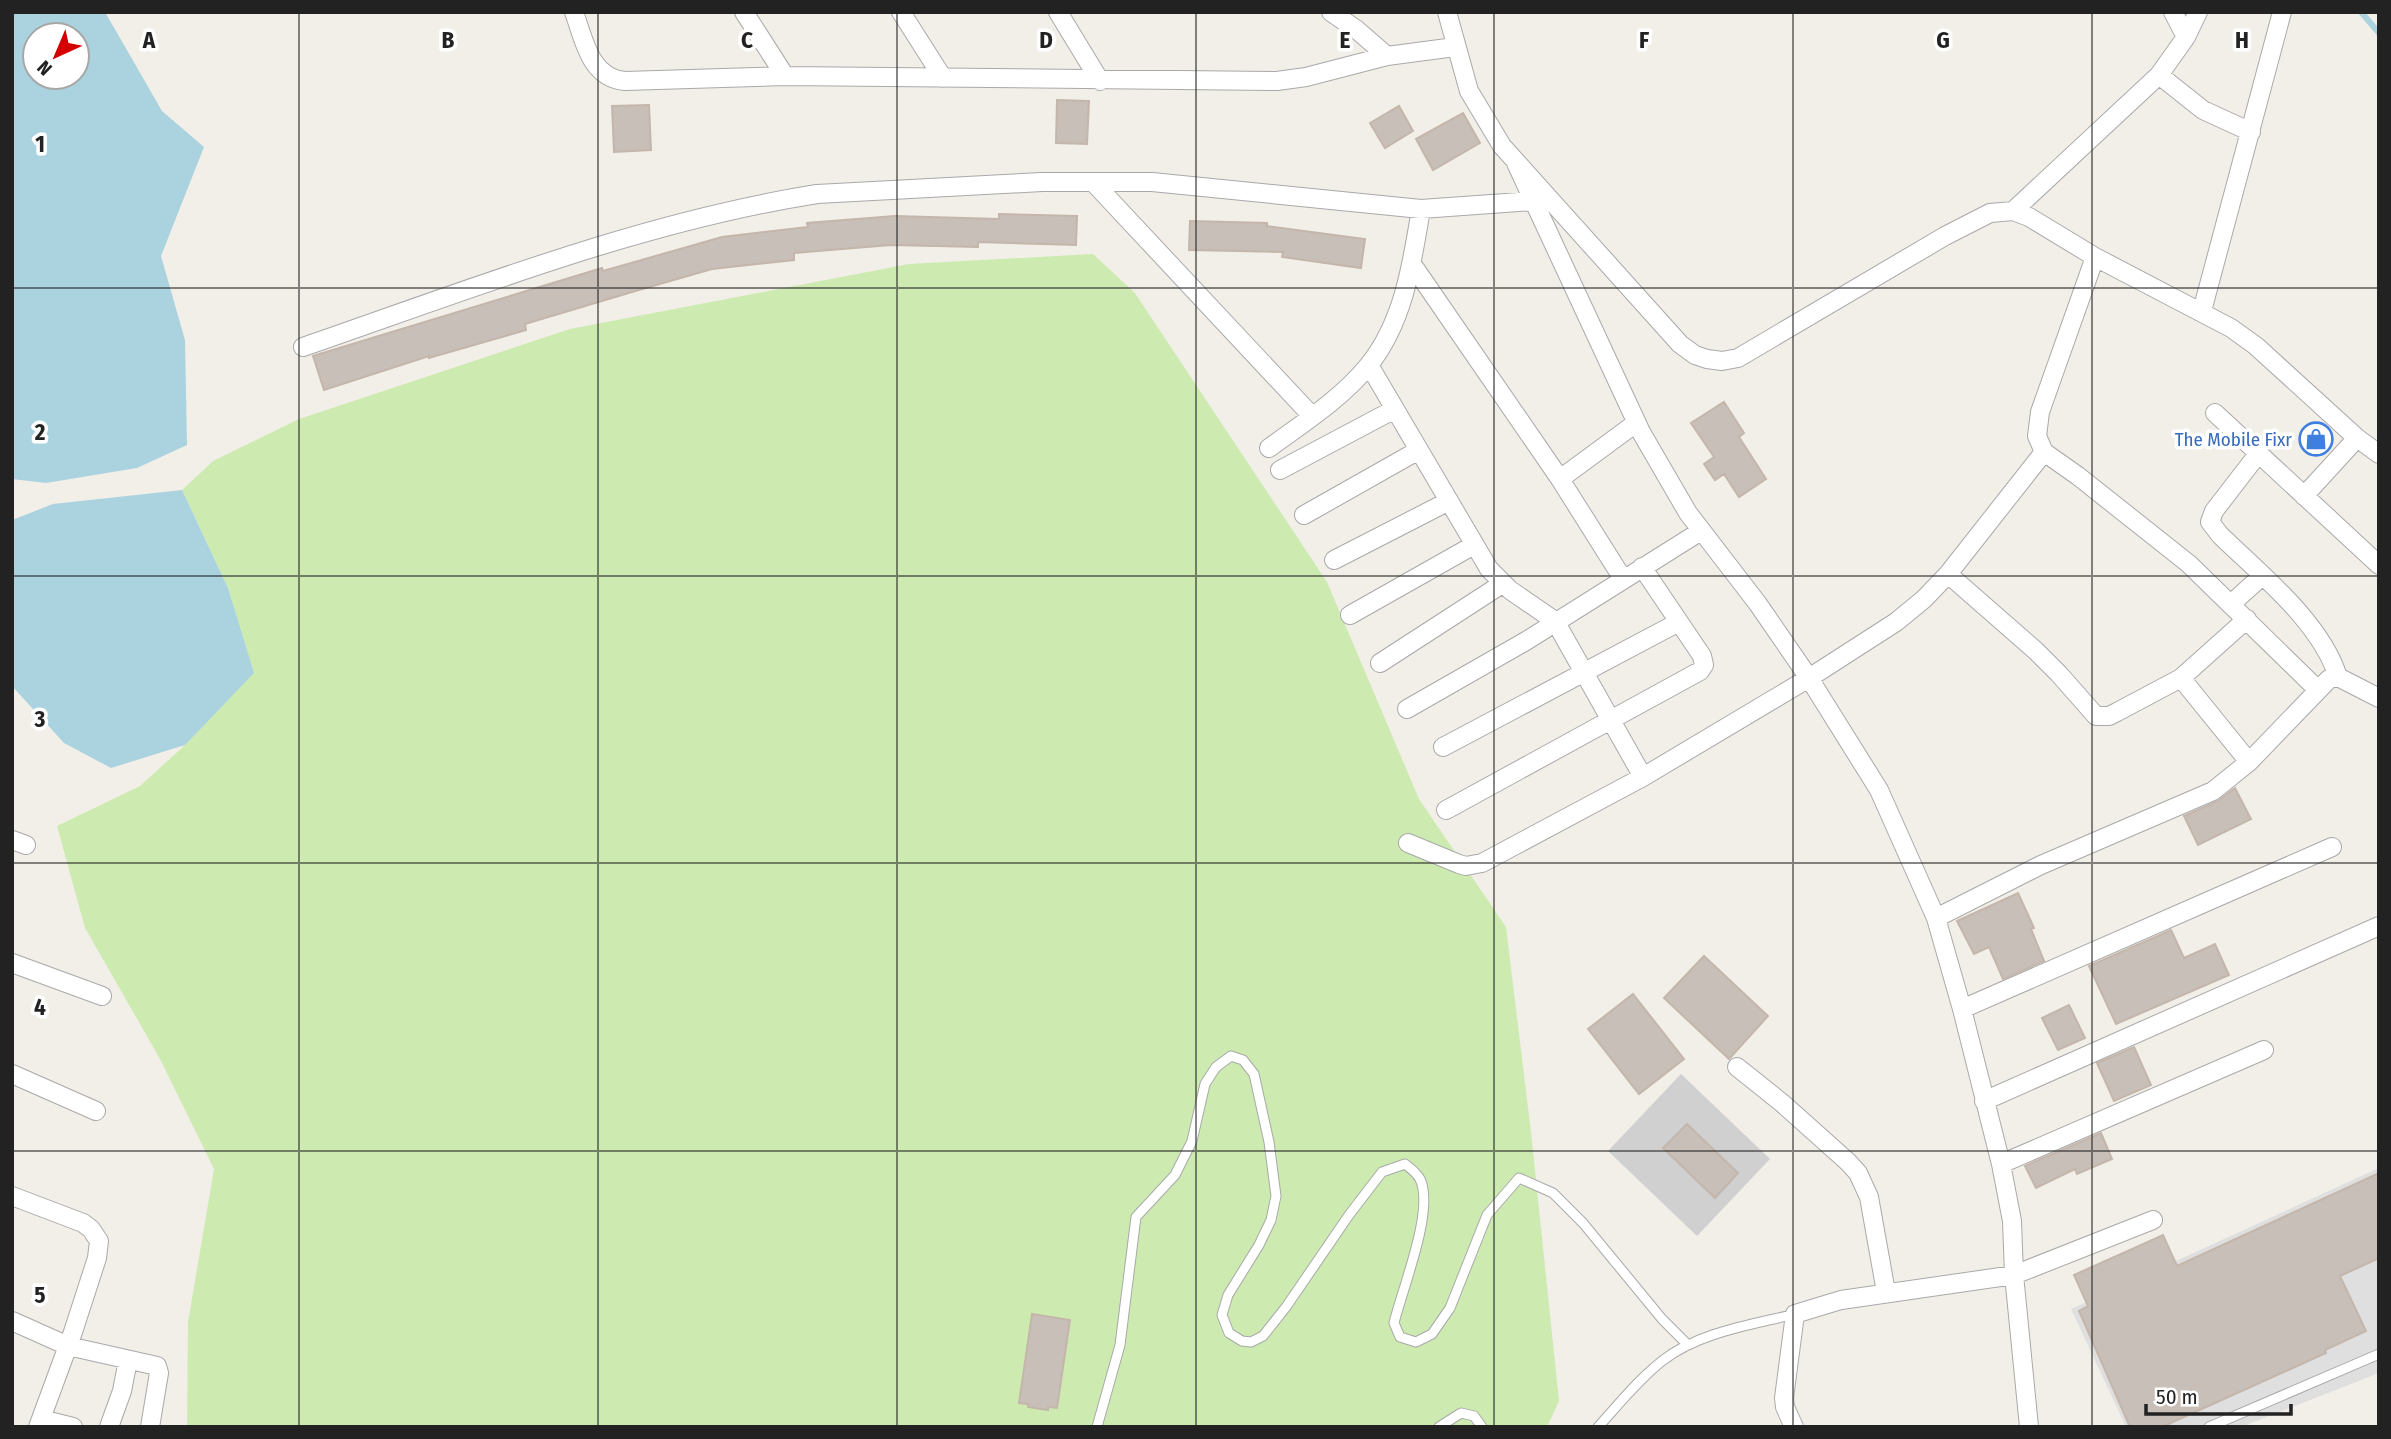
<svg xmlns="http://www.w3.org/2000/svg" width="2391" height="1439" font-family="'Fira Sans Condensed',sans-serif">
	<style>
		.residential { fill: #e0dfdf }
		.religious { fill: #d0d0d0 }
		.grass { fill: #cdebb0 }
		.water { fill: #aad3df; fill-rule: evenodd }
		.lines { fill: none; stroke-linecap: round; stroke-linejoin: round }
		.stream { stroke: #aad3df; stroke-width: 6 }
		.building { fill: #c7bfb8; stroke: #c4b6ab; stroke-width: 2 }
		.service-casing { stroke: #a9a9a9; stroke-width: 11 }
		.minor-casing { stroke: #a9a9a9; stroke-width: 20 }
		.service { stroke: #fff; stroke-width: 9 }
		.minor { stroke: #fff; stroke-width: 18 }
		.grid { fill: none; stroke: #222; stroke-width: 2; stroke-opacity: 0.55 }
		.labels { text-anchor: middle; dominant-baseline: central; stroke-width: 7; stroke-linejoin: round; paint-order: stroke }
		.shop-label { font-size: 19px; fill: #366cbe; stroke: #fff; text-anchor: end }
		.grid-label { font-size: 23px; text-anchor: middle; font-weight: bold; fill: #222; stroke: #fff; stroke-width: 7; stroke-linejoin: round; paint-order: stroke }
	</style>
	<rect width="100%" height="100%" fill="#f2efe9"/>
	<!-- residential -->
	<path class="residential" d="M2379,1168V1373L2241,1427H2126L2071,1309Z"/>
	<!-- religious -->
	<path class="religious" d="M1681,1074L1770,1159L1697,1236L1608,1151Z"/>
	<!-- grass -->
	<path class="grass" d="M1093,254L1135,293L1327,582L1419,799L1506,927L1531,1132L1559,1401L1547,1427H187L188,1322L214,1169L160,1059L85,928L57,826L140,786L185,745L253,673L228,588L182,490L213,461L299,419L570,329L909,264Z"/>
	<!-- water -->
	<path class="water" d="M12,12H105L162,111L204,147L161,256L185,340L187,445L137,468L46,483L12,479ZM35,35H77V77H35Z
		M182,490L228,588L254,673L185,745L111,768L64,743L12,686V520L53,504Z"/>
	<g class="lines">
		<!-- stream -->
		<path class="stream" d="M2361,12L2379,33"/>
	</g>
	<!-- building -->
	<path class="building" d="M1057,100L1089,101L1087,144L1056,143Z
		M649,105L651,150L614,152L612,106Z
		M1399,106L1413,131L1385,148L1370,123Z
		M1463,113L1480,143L1433,170L1416,139Z
		M999,214L1077,216L1076,245L978,242V247L891,245L794,253V260L712,269L632,292L525,324L526,330L429,358V356L324,390L313,356L602,268L603,271L722,237L808,227L807,223L895,216L999,219Z
		M1190,221L1267,223V226L1365,239L1361,268L1282,257L1283,252L1189,250Z
		M1724,402L1744,433L1739,437L1766,479L1739,497L1724,474L1715,480L1704,464L1714,457L1691,423Z
		M2235,788L2251,819L2198,845L2184,816L2218,801Z
		M2018,893L2034,928L2031,929L2044,961L2003,979L1989,947L1974,954L1957,921Z
		M2171,930L2184,958L2215,944L2229,975L2116,1024L2089,966Z
		M1704,956L1768,1016L1729,1059L1664,998Z
		M1633,994L1684,1059L1639,1094L1588,1029Z
		M2069,1005L2085,1038L2058,1050L2042,1018Z
		M2134,1047L2151,1085L2114,1101L2097,1063Z
		M1687,1124L1738,1173L1715,1198L1663,1148Z
		M2101,1133L2112,1159L2077,1174L2075,1169L2036,1188L2025,1166Z
		M2379,1173V1258L2340,1276L2366,1331L2325,1350L2326,1353L2162,1427H2130L2079,1311L2088,1306L2074,1275L2163,1235L2177,1266Z
		M1032,1314L1070,1320L1057,1408L1048,1407V1410L1028,1407V1404L1019,1403Z"/>
	<g class="lines">
		<defs>
			<path id="service" d="M1097,1427L1120,1345L1136,1217L1175,1175L1192,1141L1205,1084L1216,1067L1231,1056L1243,1060L1254,1074L1269,1142L1276,1196L1271,1220L1259,1245L1228,1295L1222,1315L1229,1333L1242,1341L1251,1342L1263,1336L1286,1307L1349,1215L1382,1172L1405,1164C1411,1169 1416,1172 1420,1179C1435,1210 1402,1289 1394,1323L1400,1337L1416,1342L1432,1334L1450,1308L1487,1215L1519,1178L1553,1193L1583,1223L1662,1319L1688,1345
				M1439,1427L1461,1413L1474,1416L1482,1427
				M1598,1427C1619,1404 1638,1380 1662,1361C1699,1332 1751,1325 1795,1314
				M2209,1427L2379,1354"/>
			<path id="minor" d="M574,12C584,40 590,78 625,81L785,76L1277,81L1306,77L1387,56L1455,47
				M744,12L785,76
				M901,12L943,78
				M1058,12L1100,81
				M1331,12L1357,30L1387,56
				M1447,12L1469,91L1502,146L1680,344L1695,355L1707,359L1722,361L1738,358L1945,236L1990,213L2013,211L2029,217L2095,257L2231,328L2256,346L2357,438L2379,454
				M2173,12L2186,37
				M2159,75L2203,110L2251,132
				M1516,163L1641,432L1688,513L1758,604L1809,678L1879,790L1936,918L1962,1009L2001,1164L2012,1221L2014,1275L2029,1427
				M1093,182L1312,416
				M2013,211L2159,75L2186,37L2198,12
				M2095,257L2040,412L2037,436L2044,452L2078,476L2189,564L2318,690
				M1412,264L1560,479L1623,579
				M2202,311L2282,12
				M303,347C471,289 641,222 817,194L1042,182H1152L1421,209L1534,201
				M1369,365L1489,569L1510,590L1555,621L1643,777
				M2215,413L2379,565
				M1269,448C1303,423 1341,399 1368,366C1404,322 1412,263 1421,209
				M2258,454L2214,511L2210,522L2220,535C2260,574 2321,622 2338,677
				M1280,470L1395,409
				M1560,479L1636,423
				M2304,496L2357,438
				M1304,515L1419,450
				M1334,560L1449,501
				M1948,574L2036,651L2059,674L2096,716H2109L2117,712L2181,678L2247,619
				M2231,604L2262,576
				M1350,615L1474,545
				M1380,663L1502,584
				M2181,678L2249,762
				M1407,709L1526,641L1701,531
				M1443,747L1679,622
				M1446,810L1700,671L1704,665L1702,656L1642,567
				M12,840L26,845
				M1408,843L1459,864L1466,866L1482,863L1643,777L1809,678L1896,622L1924,599L1948,574L2044,452
				M1936,918L2041,865L2213,791L2249,762L2329,679L2338,677L2379,698
				M12,963L102,996
				M1962,1009L2332,847
				M1737,1067L1782,1103L1848,1162L1858,1173L1869,1197L1886,1292
				M12,1074L96,1111
				M1984,1101L2379,926
				M2001,1164L2264,1050
				M12,1196L83,1223L91,1229L99,1241L97,1258L73,1332L38,1427
				M12,1321L68,1346L157,1366L159,1373L150,1427
				M41,1419L73,1427
				M109,1427L122,1391L128,1360
				M1794,1427L1785,1407L1784,1398L1795,1314L1841,1300L2014,1275L2153,1220"/>
		</defs>
		<!-- service casing -->
		<use href="#service" class="service-casing"/>
		<!-- minor casing -->
		<use href="#minor" class="minor-casing"/>
		<!-- service -->
		<use href="#service" class="service"/>
		<!-- minor -->
		<use href="#minor" class="minor"/>
	</g>
	<!-- grid -->
	<path class="grid" d="M299,12V1427M598,12V1427M897,12V1427M1196,12V1427M1494,12V1427M1793,12V1427M2092,12V1427M12,288H2379M12,576H2379M12,863H2379M12,1151H2379"/>
	<!-- icons -->
	<defs>
		<symbol id="shop-ring" viewBox="-11 -11 22 22"><circle r="9.5" fill="#fff" stroke="#3f7fe0" stroke-width="1.5"/><path d="M-5-2.5h2.3a2.7 3.5 0 0 1 5.4 0H5L5.5 6h-11ZM-1.5-2.5h3a1.5 2.3 0 0 0-3 0Z" fill="#3f7fe0"/></symbol>
	</defs>
	<g fill-rule="evenodd">
		<use href="#shop-ring" x="2297" y="420" width="38" height="38"/>
	</g>
	<g class="labels">
		<!-- shop labels -->
		<g class="shop-label">
			<text x="2292" y="439">The Mobile Fixr</text>
		</g>
	</g>
	<g class="grid-label">
		<text x="149" y="48">A</text>
		<text x="448" y="48">B</text>
		<text x="747" y="48">C</text>
		<text x="1046" y="48">D</text>
		<text x="1345" y="48">E</text>
		<text x="1644" y="48">F</text>
		<text x="1943" y="48">G</text>
		<text x="2242" y="48">H</text>
		<text x="40" y="152">1</text>
		<text x="40" y="440">2</text>
		<text x="40" y="727">3</text>
		<text x="40" y="1015">4</text>
		<text x="40" y="1303">5</text>
	</g>
	<!-- border -->
	<rect width="2391" height="1439" fill="none" stroke="#222222" stroke-width="28"/>
	<!-- north arrow -->
	<g transform="translate(56 56) rotate(224)"><circle r="33" fill="#ffffff" stroke="#a7a7a7" stroke-width="2"/>
	<path d="M0-5L12 26L0 18L-12 26Z" fill="#d40000"/>
	<text y="-10" font-size="19" font-weight="bold" text-anchor="middle" fill="#222222">N</text>
	</g>
	<!-- scale -->
	<path d="M2146 1404v10h145v-10" fill="none" stroke="#222222" stroke-width="3.5"/>
	<text x="2156" y="1404" font-size="21" fill="#222222" stroke="#ffffff" stroke-width="5" paint-order="stroke">50 m</text>
</svg>
